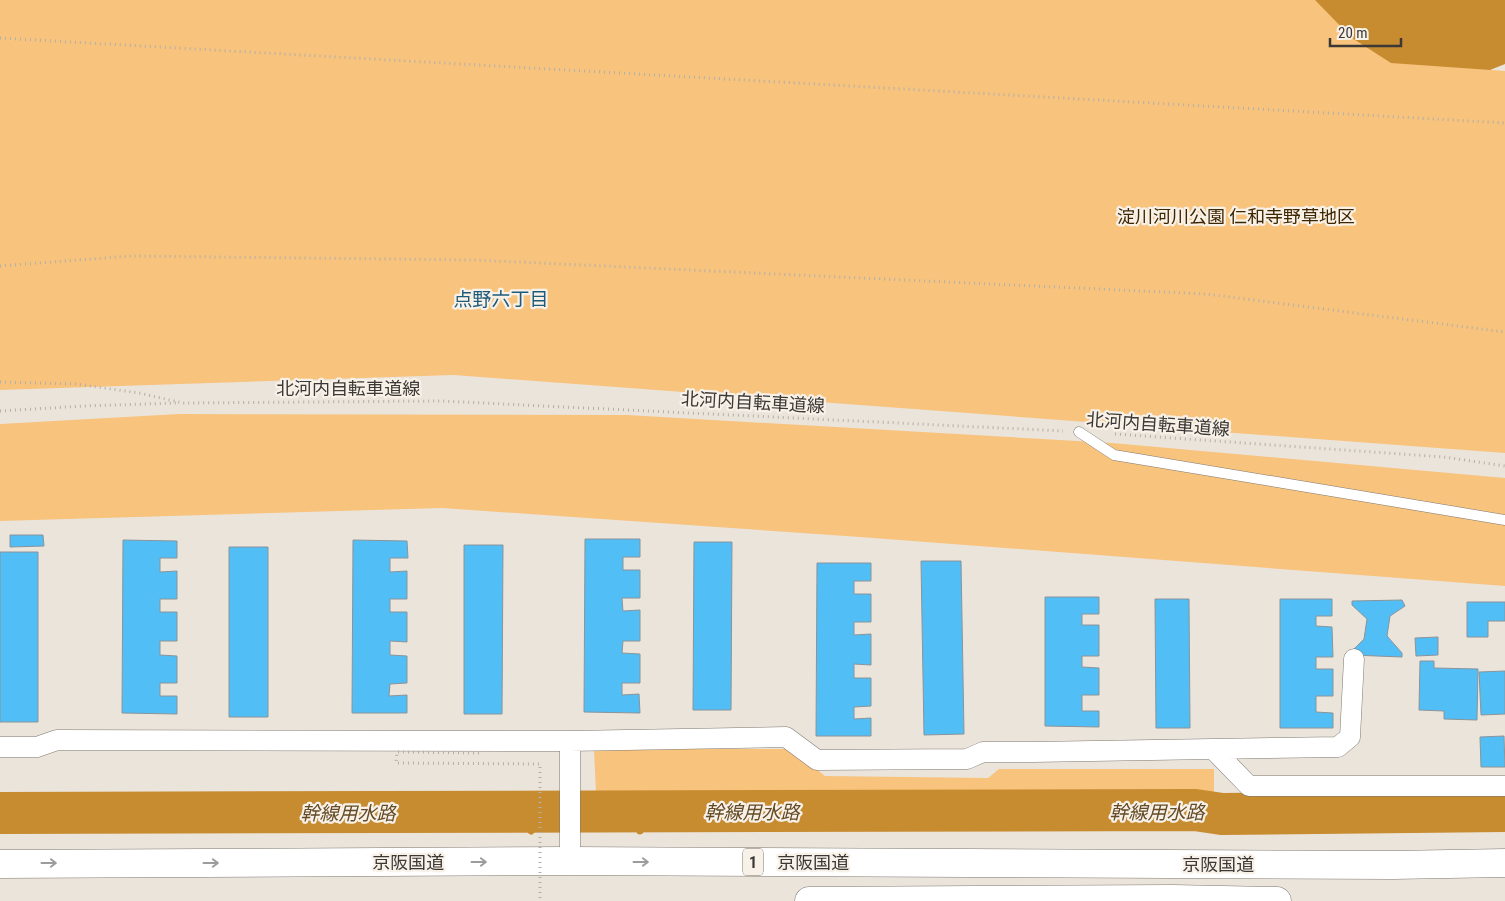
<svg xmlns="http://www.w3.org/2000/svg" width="1505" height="901" font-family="'Roboto Condensed','Noto Sans JP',sans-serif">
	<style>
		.green { fill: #f8c37d }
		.water { fill: #c78b30 }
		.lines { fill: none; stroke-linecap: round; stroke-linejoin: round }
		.stream { stroke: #c78b30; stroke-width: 7 }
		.river { stroke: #c78b30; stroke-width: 42 }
		.building { fill: #51bef5; stroke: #8a949a }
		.service-casing { stroke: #7f7971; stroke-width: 11 }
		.minor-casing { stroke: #7f7971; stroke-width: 21 }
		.trunk-casing { stroke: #7f7971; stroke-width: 29 }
		.path { stroke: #b4afa7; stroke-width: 3; stroke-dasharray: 1 4; stroke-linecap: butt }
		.service { stroke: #fff; stroke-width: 10 }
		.minor { stroke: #fff; stroke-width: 20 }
		.trunk { stroke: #fff; stroke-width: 28 }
		.path-bridge { stroke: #b4afa7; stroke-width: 3; stroke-dasharray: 1 4; stroke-linecap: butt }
		.oneway { stroke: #9d9c9a }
		.labels { text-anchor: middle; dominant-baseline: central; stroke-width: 4.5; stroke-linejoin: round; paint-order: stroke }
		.shield { fill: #f8f1e8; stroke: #74706b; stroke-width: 1 }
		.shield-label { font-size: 16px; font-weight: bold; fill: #3b3835 }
		.park-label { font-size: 18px; fill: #3e2600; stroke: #f8f1e8 }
		.street-label { font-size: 18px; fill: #3b3835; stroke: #f8f1e8 }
		.neighbourhood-label { font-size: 19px; fill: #1c5b7a; stroke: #f8f1e8 }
		.water-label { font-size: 19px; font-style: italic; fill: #644a26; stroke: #f8f1e8 }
	</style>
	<rect width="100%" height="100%" fill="#ebe4db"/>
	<!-- green -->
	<path class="green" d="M0,0H1316L1391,62L1505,71V453L454,375L0,390Z
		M179,414L627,415L1112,443L1505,478V586L860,537L442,508L0,521V424Z
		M594,749H791L825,776L988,778L999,769H1214V792L596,793Z"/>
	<!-- water -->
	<path class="water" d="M1315,0H1505V64L1490,70L1391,63L1352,38Z"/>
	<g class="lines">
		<!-- stream -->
		<path class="stream" d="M639,811L640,831
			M531,831L542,811"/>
		<!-- river -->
		<path class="river" d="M0,813L1195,810L1222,814L1505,811"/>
	</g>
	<!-- building -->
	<path class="building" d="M10,535H43L44,546L10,547Z
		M585,539H640V557H623V570H640V598H622L623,611L640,610V641H623L622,653L640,654V683H622V695L639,694L640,713L584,712Z
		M123,540L177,541V558H160V572L177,571V599H160V612H177V641H160V655L177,656V683H160V696H177V714L122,713Z
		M353,540L407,541L408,558H390V572L407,571V599H390V612H407V642L390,641V655L407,656V683L390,684L389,696L407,695V713H352Z
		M694,542H732L731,710H693Z
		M464,545H503L502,714H464Z
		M229,547H268V717H229Z
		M0,552H38V722H0Z
		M921,561H961L964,734L924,735Z
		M817,563H871V581H854V594H871V622H854V635L871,634V665L854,664V678H871V706L854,707V719L871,718V736H816Z
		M1045,597H1099V614H1082V625H1099V656H1082V667L1099,668V695H1082V711H1099V727L1045,726Z
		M1155,599H1189L1190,728H1156Z
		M1280,599H1332V616H1316V626L1332,627L1333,657H1316V669H1333V696H1316V712L1333,713V728H1280Z
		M1402,600L1405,606L1390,616L1387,636L1402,653V657L1351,655V652L1364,639L1367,619L1352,605V601Z
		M1467,602H1505V621H1488V637H1467Z
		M1438,637V655L1416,656L1415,638Z
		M1420,661H1434V668L1478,669L1477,720L1444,719V711L1419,710Z
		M1505,671V714L1481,715L1479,672Z
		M1504,736L1505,767H1481L1480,737Z"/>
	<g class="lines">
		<defs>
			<path id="service" d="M1079,432L1114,455L1505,520"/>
			<path id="minor" d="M0,747H37L57,740L570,741L786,737L817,760L967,759L983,752H1033L1338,747L1350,737L1354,659
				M1213,749L1249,786H1505
				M570,861V741"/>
			<path id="trunk" d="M0,864L570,861L1393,865L1505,863
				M809,901L1173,899L1277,901"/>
		</defs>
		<!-- service casing -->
		<use href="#service" class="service-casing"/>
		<!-- minor casing -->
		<use href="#minor" class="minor-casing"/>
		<!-- trunk casing -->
		<use href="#trunk" class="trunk-casing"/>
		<!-- path -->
		<path class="path" d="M0,38L1505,123
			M0,266L131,256L475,260L1206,294L1505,332
			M0,382L76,384L139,393L183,403L441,401L1063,431
			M0,411L83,406L177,403
			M1115,434L1444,457L1505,466"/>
		<!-- service -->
		<use href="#service" class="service"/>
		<!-- minor -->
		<use href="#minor" class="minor"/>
		<!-- trunk -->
		<use href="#trunk" class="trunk"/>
		<!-- path-bridge -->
		<path class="path-bridge" d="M479,753L397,752L396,763L540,764V901"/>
	</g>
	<!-- one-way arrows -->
	<defs><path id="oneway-shaft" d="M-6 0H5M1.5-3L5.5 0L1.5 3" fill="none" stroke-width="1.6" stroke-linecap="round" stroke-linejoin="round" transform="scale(1.25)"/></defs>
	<g class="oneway">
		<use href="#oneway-shaft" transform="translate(479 862)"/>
		<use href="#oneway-shaft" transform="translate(641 862)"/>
		<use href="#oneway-shaft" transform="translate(49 863)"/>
		<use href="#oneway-shaft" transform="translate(211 863)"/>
	</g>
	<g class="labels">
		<!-- shield labels -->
		<rect class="shield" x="743" y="848.5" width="20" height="27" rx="4"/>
		<g class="shield-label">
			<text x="753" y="862">1</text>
		</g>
		<!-- park labels -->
		<g class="park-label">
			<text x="1236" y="216">淀川河川公園 仁和寺野草地区</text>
		</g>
		<!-- street labels -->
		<g class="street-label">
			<text x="348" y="388">北河内自転車道線</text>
			<text transform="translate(753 402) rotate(3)">北河内自転車道線</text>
			<text transform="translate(1158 424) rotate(4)">北河内自転車道線</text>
			<text x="408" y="862">京阪国道</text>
			<text x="813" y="862">京阪国道</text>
			<text x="1218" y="864">京阪国道</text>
		</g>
		<!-- neighbourhood labels -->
		<g class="neighbourhood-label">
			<text x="501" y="299">点野六丁目</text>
		</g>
		<!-- water labels -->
		<g class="water-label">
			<text x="752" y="812">幹線用水路</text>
			<text x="1157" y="812">幹線用水路</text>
			<text x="348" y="813">幹線用水路</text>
		</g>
	</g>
	<!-- scale -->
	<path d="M1330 38v8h71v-8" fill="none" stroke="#3b3835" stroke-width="2.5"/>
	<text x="1338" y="38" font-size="15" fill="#3b3835" stroke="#f8f1e8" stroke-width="4" paint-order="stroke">20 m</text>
</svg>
